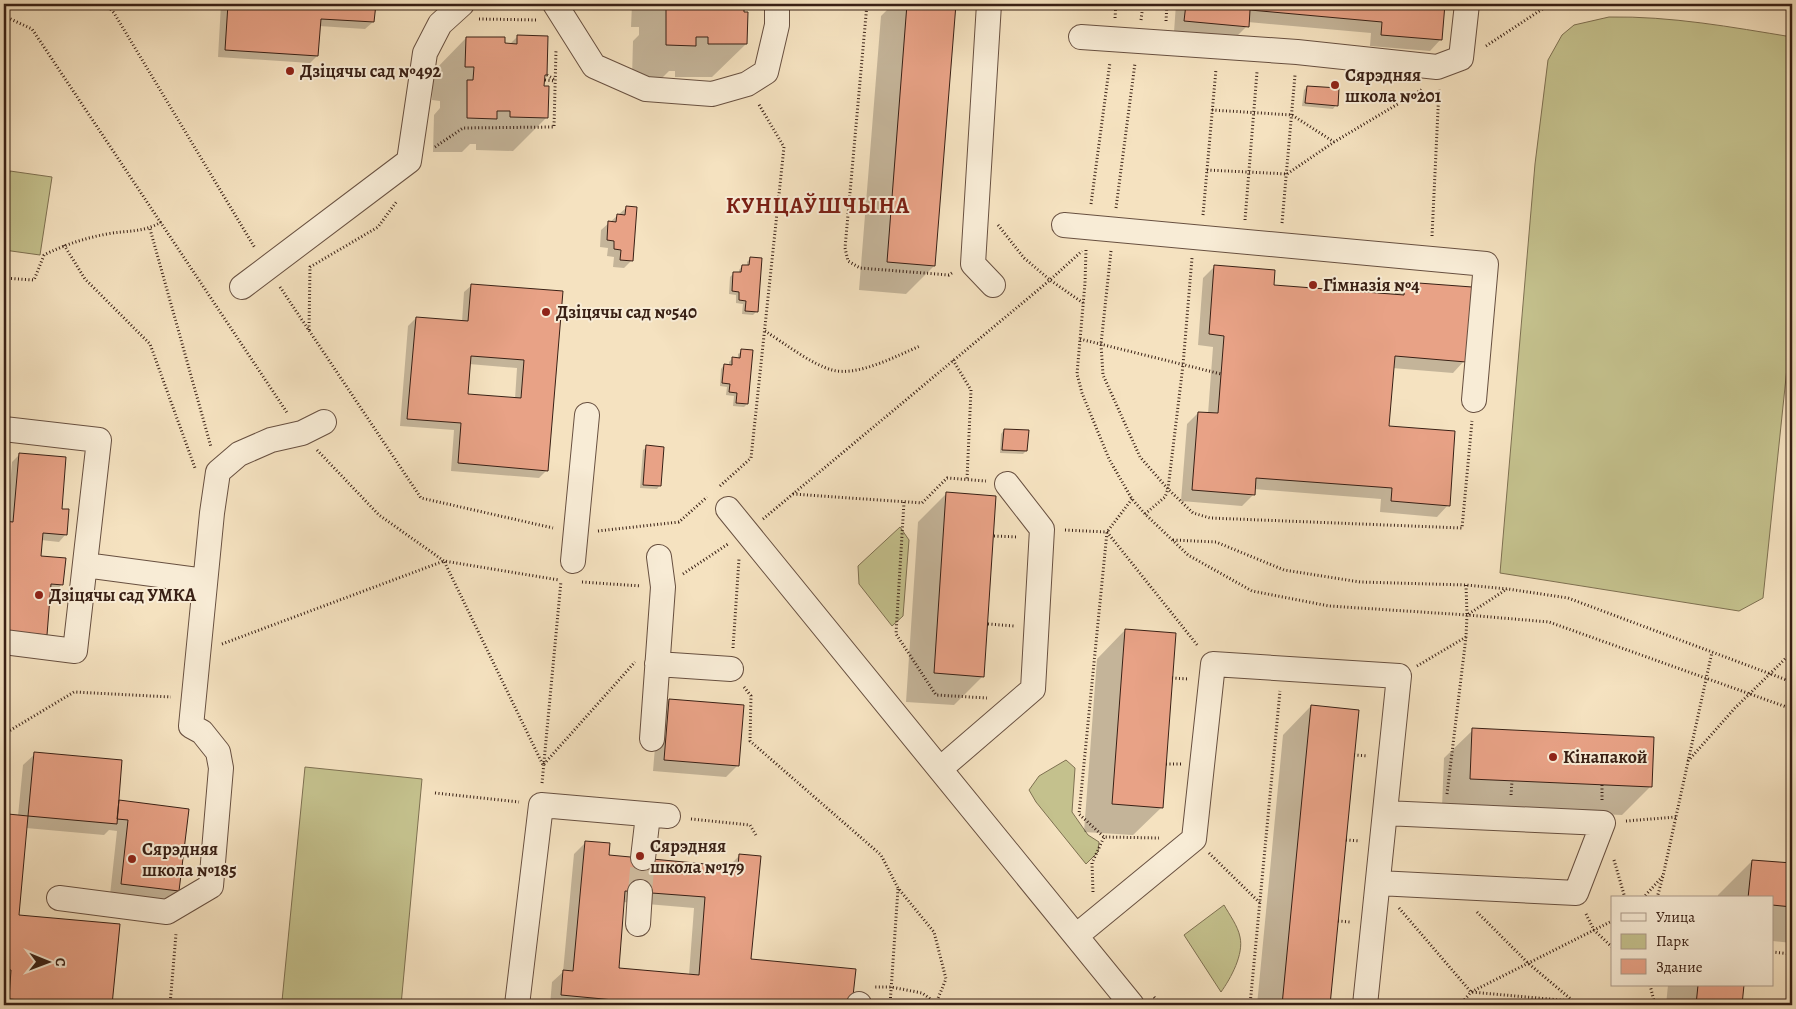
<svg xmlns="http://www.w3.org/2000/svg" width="1796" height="1009" font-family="Alegreya,serif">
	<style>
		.green { fill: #c4c18d; stroke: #7e7051 }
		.shadow { fill: #0003; fill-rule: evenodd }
		.building { fill: #e8a286; stroke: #392015; fill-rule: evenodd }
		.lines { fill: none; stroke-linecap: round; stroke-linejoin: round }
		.minor-tunnel { stroke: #cfbb9e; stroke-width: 24; stroke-dasharray: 24 12; stroke-linecap: butt }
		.minor-casing { stroke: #685040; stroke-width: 26 }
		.path { stroke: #392015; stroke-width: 3; stroke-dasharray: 1 2.5; stroke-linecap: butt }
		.minor { stroke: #f8ecd6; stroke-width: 24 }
		.poi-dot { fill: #8f2418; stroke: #f8ecd6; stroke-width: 2 }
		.labels { text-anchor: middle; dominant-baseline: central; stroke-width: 4; stroke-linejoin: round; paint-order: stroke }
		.poi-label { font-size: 18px; font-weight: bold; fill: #392015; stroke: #f8ecd6; text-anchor: start }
		.district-label { font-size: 22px; font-weight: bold; letter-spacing: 1px; fill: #7a1f14; stroke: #f8ecd6 }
	</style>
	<rect width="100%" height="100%" fill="#f5e2c0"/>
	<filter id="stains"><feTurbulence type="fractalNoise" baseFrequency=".004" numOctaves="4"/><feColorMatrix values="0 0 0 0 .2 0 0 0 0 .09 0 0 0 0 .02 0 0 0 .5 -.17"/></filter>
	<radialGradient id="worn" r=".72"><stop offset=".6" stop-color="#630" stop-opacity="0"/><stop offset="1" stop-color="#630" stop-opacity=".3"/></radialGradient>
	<!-- green -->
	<path class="green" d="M1609,17C1671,16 1731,27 1792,37V320L1763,598L1739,611L1500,573L1535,164L1548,60L1562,35L1574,25Z
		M10,171L52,177L40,255L4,250V213Z
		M900,527L909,540L903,616L892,626L859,584L858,566Z
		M1066,760L1075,768L1072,812L1088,835L1099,842L1098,852L1086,864L1036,802L1029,790L1039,776Z
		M305,767L422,779L401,1005H329L282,1001Z
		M1224,905C1229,914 1238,926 1240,937C1244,954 1231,978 1221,992L1184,935Z"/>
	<!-- shadow -->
	<path class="shadow" d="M221,4H374L373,22L365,29L319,26L317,56L310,63L218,57Z
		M632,4H743L746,44L712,77H675V71H669L661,79L632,78L633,41L639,35V27H631Z
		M893,4H955L934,266L906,294L859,290L881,16Z
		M1176,4H1444L1441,39L1430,51L1370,46L1371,33L1248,22L1247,26L1236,37L1174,32Z
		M1766,4H1792V6Z
		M517,37L543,76L547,117L513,151L476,150V144H470L462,152H433L434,115L440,108V101L432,100L433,72L466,38L509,45Z
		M1307,87L1336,105L1333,109L1302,106L1304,90Z
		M626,208L631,261L624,268L613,267L614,257L607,256L608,248L600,247L601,230Z
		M751,258L757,311L753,315L742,314L743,304L736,303V295L729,294L730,277L734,273H739V270L742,266H747V262Z
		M1215,266L1273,286L1394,294L1406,283L1464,361L1453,373L1392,368L1388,427L1448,505L1437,517L1380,512L1381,499L1254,489V494L1242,506L1181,501L1187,424L1198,413L1208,414L1213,347L1198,345L1203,278Z
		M472,285L562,292L547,470L539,478L451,471L454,430L400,426L408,326L416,318L462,322L464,292ZM469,364L517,368L515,399L467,395Z
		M742,351L747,404L744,407L733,406L734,396L726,395L727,387L720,386L721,369L724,365L729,366V362L733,358L738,359V354Z
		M1004,430L1026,451L1023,454L1000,453L1001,434Z
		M647,447L660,485L657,489L640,488L643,450Z
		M20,454L60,510L66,534L59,542L41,540L40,558L62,584L55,592L49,591L46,634L38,642L4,639V522H7L12,462Z
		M947,493L983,676L954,705L906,702L918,522Z
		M1125,630L1162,807L1133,835L1084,832L1097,659Z
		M669,700L738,765L726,777L653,771L658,712Z
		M1311,706L1357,711L1329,1005H1257L1283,735Z
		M1473,730L1650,787L1622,815L1442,807L1444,758Z
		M35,754L117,801L188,810L178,890L167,902L110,895L117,831L109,830L104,835L26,828L17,916L118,925L111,1005H4V821L9,816H18L23,765Z
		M586,842L608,856L728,867L740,855L749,960L851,1005H550L552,982L563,972L574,854ZM623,902L694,908L689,975L617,969Z
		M1752,861L1792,865V943L1772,941V898H1718V895Z
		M1668,985H1743L1741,1005H1666Z"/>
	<!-- building -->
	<path class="building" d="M228,4H376L374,22L321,19L318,56L225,50Z
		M672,4H744V12H748L747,44H708V37H696V46L666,45V6H672Z
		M907,4H956L935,266L887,262Z
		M1186,4H1445L1442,40L1381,35L1382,22L1250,10L1249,27L1184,21Z
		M517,35L548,36L547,75H545L544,86H549L548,118L510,117V111H497V119L467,118V80H473L474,67H465L466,37H505V43L517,44Z
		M1307,86L1339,88L1338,106L1305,103Z
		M626,206L637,207L633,261L620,260L621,250L614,249V241L607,240L608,221L616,222L617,214L625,215Z
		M750,257L762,258L758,312L745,311L746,301L739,300V292L732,291L733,272H741L742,265H749Z
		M1214,265L1275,270L1274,285L1404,295L1405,282L1472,287L1466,362L1395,356L1389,426L1455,431L1450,506L1391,501L1392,488L1256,478L1255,495L1192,490L1198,412L1218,413L1224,336L1209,334Z
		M471,284L563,291L548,471L458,463L461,423L407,419L416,317L468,321ZM471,356L524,360L521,398L468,394Z
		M741,349L753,350L748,404L736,403L737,393L729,392L730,384L722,383L724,364L732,365V357L740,358Z
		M1004,429L1029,430L1027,451L1002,450Z
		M646,445L664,447L661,486L643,485Z
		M19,453L66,457L62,509H69L67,535L43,533L41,556L66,558L63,585L51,584L47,635L4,631L9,556H4V521L13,522Z
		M946,492L996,496L984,677L934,673Z
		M1125,629L1176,633L1163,808L1112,804Z
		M669,699L744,705L739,766L664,760Z
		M1311,705L1359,710L1330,1005H1282Z
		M1472,728L1654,737L1652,787L1470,779Z
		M34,752L122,760L117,824L28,816Z
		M119,800L189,809L179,891L121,884L128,820L117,819Z
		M8,814L28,816L19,915L120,924L112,1005H73L9,999L11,970L4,969V824H7Z
		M585,841L610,843L609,855L738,867L739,854L761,856L751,959L856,969L852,1005H667L561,995L563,970L573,971ZM625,891L705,897L699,975L619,968Z
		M1752,860L1792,863V907L1772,905V898H1748Z
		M1698,985H1744L1742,1005H1696Z"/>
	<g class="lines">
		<!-- minor-tunnel -->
		<path class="minor-tunnel" d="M640,892L643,858"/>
		<defs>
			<path id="minor" d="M555,4L594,66L646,89L712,94L747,84L766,72L777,25V4
				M989,4L973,264L993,285
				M1081,37L1297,52L1437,67L1461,58L1467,4
				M1064,225L1486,264L1474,400
				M242,287L409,161L425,53L440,24L462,4
				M4,429L99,440L75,651L4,642
				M728,509L1132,1005
				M573,561L587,415
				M85,565L205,581
				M657,664L731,669
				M652,739L663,587L659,557
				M940,769L1033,689L1042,529L1007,484
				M643,858L648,815
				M1378,883L1576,893L1603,823L1385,813
				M59,898L167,912L211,886L221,768L218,752L202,732L191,726L212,513L218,472L239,454L271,440L302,433L324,422
				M638,924L640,892
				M1076,936L1194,839L1213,664L1399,676L1365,1005
				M517,1005L541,805L668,816
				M859,1005V1004"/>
		</defs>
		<!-- minor casing -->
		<use href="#minor" class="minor-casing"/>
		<!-- path -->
		<path class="path" d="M106,4L114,13L255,248
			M867,4L845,248L848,261L860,268L949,275L952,273
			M1489,4L1548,5
			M744,7H756
			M4,16L32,29L288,414
			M1115,18L1116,4
			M479,19L538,20
			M1141,20L1143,4
			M1166,21L1167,4
			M1486,46L1550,4
			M547,75L555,80
			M545,80L555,81
			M1212,110L1292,115L1334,142
			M435,147L463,128L554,127L556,50
			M1207,170L1287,174L1334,142L1423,89
			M1091,204L1110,62
			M1116,208L1135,63
			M1203,215L1216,69
			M1245,220L1257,72
			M1282,223L1295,75
			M998,225L1024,258L1050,280L1083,303
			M150,229L211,447
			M1432,236L1439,89
			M64,245L85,279L150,344L195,468
			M1086,250L1085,283L1077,374L1082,393L1109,459L1132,499L1145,514L1188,555L1252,591L1329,606L1467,615L1549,622L1792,709
			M1111,251L1101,344L1103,375L1140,457L1168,489L1193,513L1210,518L1462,528L1472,421
			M4,278L34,280L44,255C64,245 85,238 107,234C127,230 143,233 161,222
			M280,287L421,498L553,528
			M309,330L310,267L378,227L397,201
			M765,331C784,343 811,364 832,370C858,377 896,356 920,346
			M1080,339L1221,374
			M953,360L971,390L967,479
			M317,450L379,515L444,561L559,580
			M720,486L751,458L784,147L758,103
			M793,494L922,503L947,478L986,481
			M1132,499L1107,532L1079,814L1104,837L1159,838
			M904,502L896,634L936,695L987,698
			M1145,514L1165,497L1168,489L1183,365L1192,258
			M763,519L1050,280L1082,251
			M1065,530L1107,532L1198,646
			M598,531L679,522L707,497
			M994,536L1018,537
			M1173,540L1216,542L1284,570L1360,582L1466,585L1508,589L1568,598L1792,682
			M683,574L728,544
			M582,582L641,586
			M1466,585L1467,615
			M988,624L1014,626
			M222,644L444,561L543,765
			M733,648L739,559
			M1417,666L1466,637
			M1172,678L1189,679
			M1787,680L1792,621
			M744,687L751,696L750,741L881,855L898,888L934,932L946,979L936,1003L922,993L891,987H874
			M4,734L74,692L171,697
			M1354,755L1368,756
			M1688,761L1735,708L1789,655
			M544,764L635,662
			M1166,764H1181
			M542,783L561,581
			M1602,785V801
			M435,793L519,802
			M1447,794L1466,637L1467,615L1507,589
			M1511,795L1512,781
			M691,819L750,825L757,837
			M1626,821L1676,817
			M1346,840L1360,841
			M1209,853L1261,904
			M1614,860L1625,898
			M1093,892L1092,863L1104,837
			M1643,898L1663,876
			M1657,898L1663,876L1712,652
			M1792,907V909
			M1399,908L1471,992L1616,1005
			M1477,912L1528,963L1573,1001
			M1586,914L1594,930L1612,947
			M1338,921L1350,922
			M1772,952L1792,954
			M1650,985L1655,1005
			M1154,997L1161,1005
			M170,1005L176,934
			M890,1005L898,889
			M935,1005L936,1003L938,1005
			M1250,1005L1280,691
			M1460,1005L1471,992L1612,921"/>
		<!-- minor -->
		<use href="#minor" class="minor"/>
	</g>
	<!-- markers -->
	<g class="poi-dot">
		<circle cx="290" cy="71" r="5"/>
		<circle cx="1335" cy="85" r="5"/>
		<circle cx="1313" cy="285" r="5"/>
		<circle cx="546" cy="312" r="5"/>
		<circle cx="39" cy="595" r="5"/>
		<circle cx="1553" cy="757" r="5"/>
		<circle cx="640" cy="856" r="5"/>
		<circle cx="132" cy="859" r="5"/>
	</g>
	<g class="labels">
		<!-- poi labels -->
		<g class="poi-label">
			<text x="300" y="71">Дзіцячы сад №492</text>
			<text x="1345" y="75">Сярэдняя<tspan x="1345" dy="21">школа №201</tspan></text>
			<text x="1323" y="285">Гімназія №4</text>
			<text x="556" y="312">Дзіцячы сад №540</text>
			<text x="49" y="595">Дзіцячы сад УМКА</text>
			<text x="1563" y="757">Кінапакой</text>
			<text x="650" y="846">Сярэдняя<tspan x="650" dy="21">школа №179</tspan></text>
			<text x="142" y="849">Сярэдняя<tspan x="142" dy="21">школа №185</tspan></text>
		</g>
		<!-- district labels -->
		<g class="district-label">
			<text x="818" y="206">КУНЦАЎШЧЫНА</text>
		</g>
	</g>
	<!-- margin -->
	<rect width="1796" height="1009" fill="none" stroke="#f5e2c0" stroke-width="20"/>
	<rect x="5" y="5" width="1786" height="999" fill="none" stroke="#392015" stroke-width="2.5"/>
	<rect x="10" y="10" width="1776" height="989" fill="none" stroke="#392015"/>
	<!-- legend -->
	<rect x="1611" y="896" width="162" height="90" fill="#f8ecd6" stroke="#ac9a89"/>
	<rect x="1621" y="913" width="25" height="8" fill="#f8ecd6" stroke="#ac9a89"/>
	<text x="1656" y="922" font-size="15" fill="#392015">Улица</text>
	<rect x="1621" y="934" width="25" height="15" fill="#c4c18d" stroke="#ac9a89"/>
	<text x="1656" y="946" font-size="15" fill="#392015">Парк</text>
	<rect x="1621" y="959" width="25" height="15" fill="#e8a286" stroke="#ac9a89"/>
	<text x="1656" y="972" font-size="15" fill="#392015">Здание</text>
	<!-- north arrow -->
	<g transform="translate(48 962) rotate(91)" stroke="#f8ecd6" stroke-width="4" paint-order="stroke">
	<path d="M0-4L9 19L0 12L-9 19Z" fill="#392015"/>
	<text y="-8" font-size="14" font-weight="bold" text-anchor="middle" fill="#392015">С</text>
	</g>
	<rect width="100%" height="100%" filter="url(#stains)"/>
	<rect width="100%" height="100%" fill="url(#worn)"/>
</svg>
